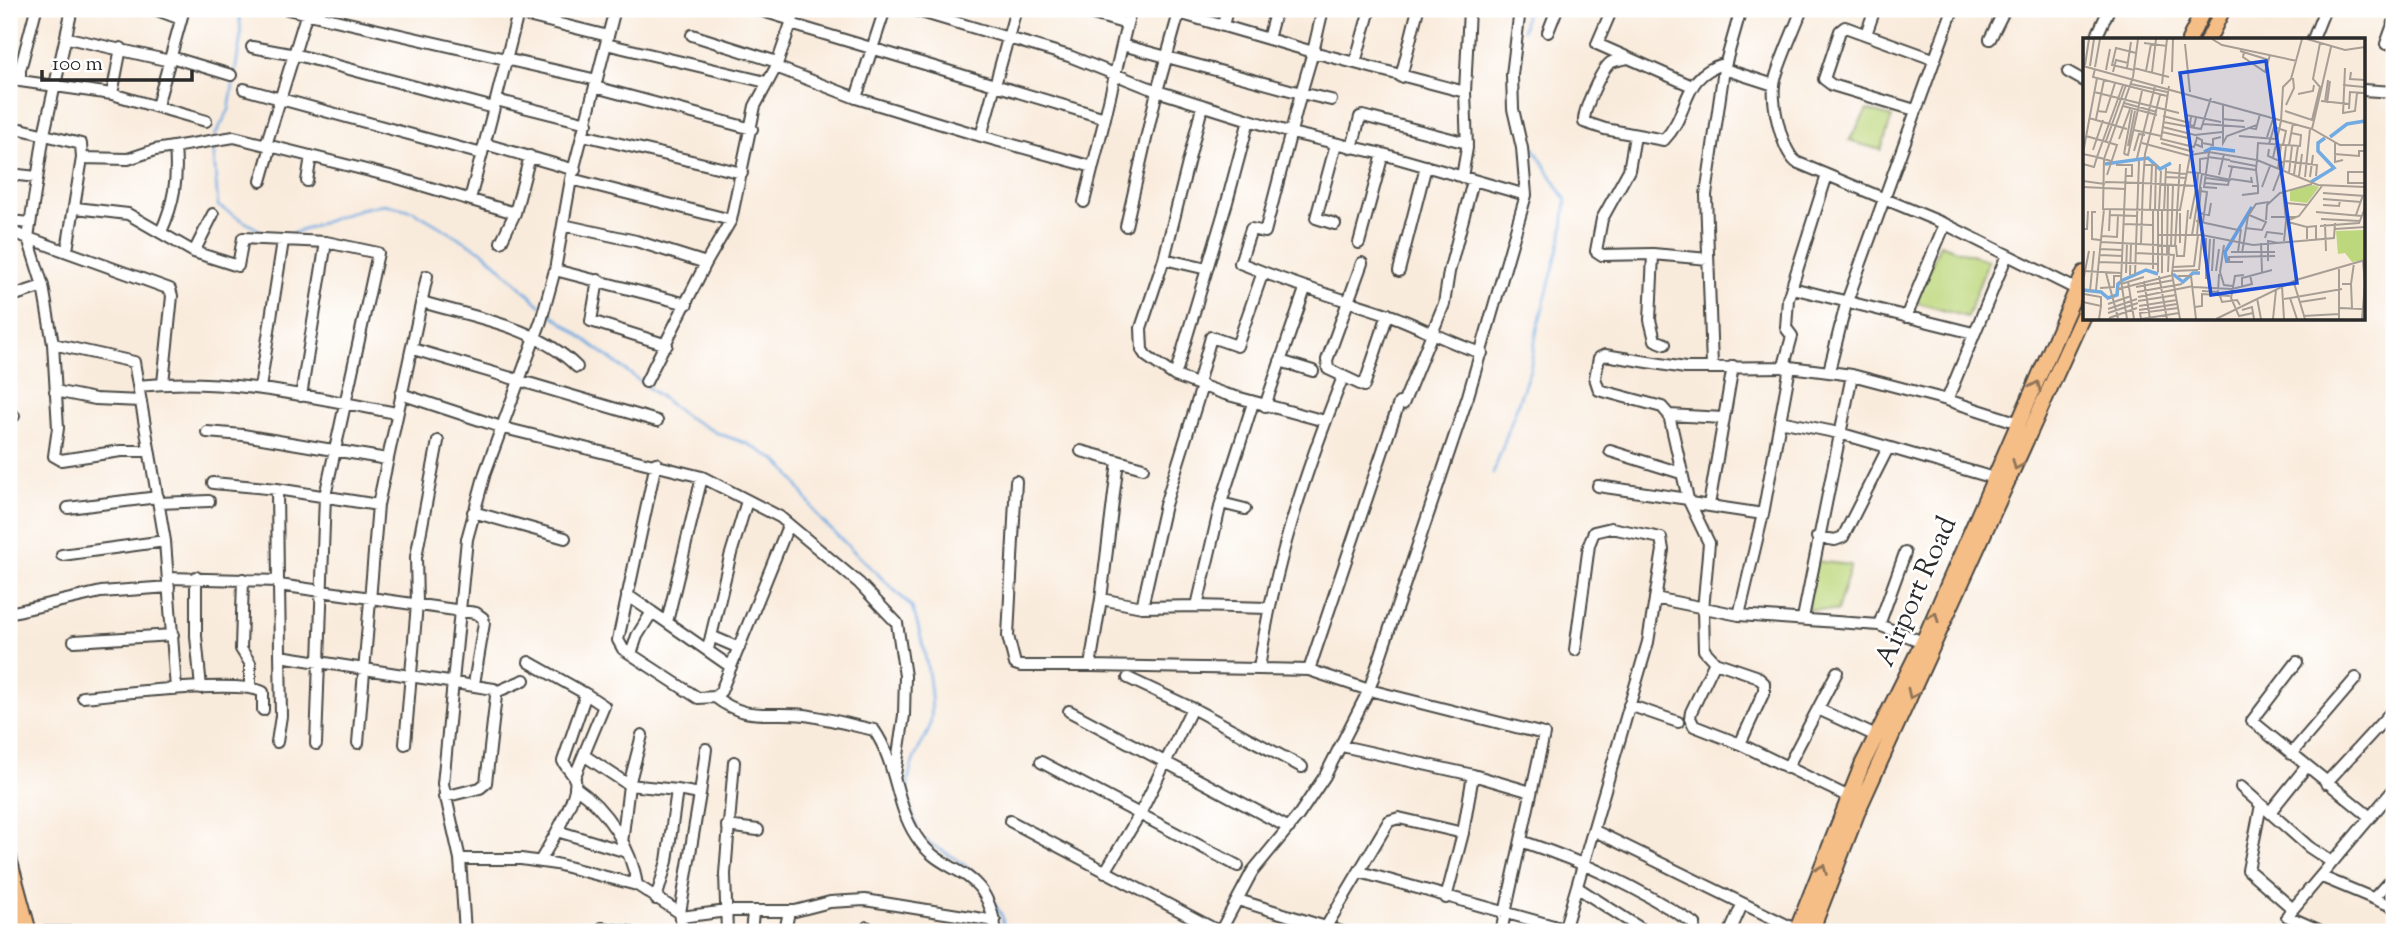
<svg xmlns="http://www.w3.org/2000/svg" width="2403" height="941" font-family="'Sorts Mill Goudy',serif">
	<style>
		.green { fill: #bdd77c; stroke: #748154; stroke-width: 2 }
		.lines { fill: none; stroke-linecap: round; stroke-linejoin: round }
		.stream { stroke: #72abe2; stroke-width: 2.5 }
		.minor-casing { stroke: #4a4845; stroke-width: 14 }
		.major-casing { stroke: #4a4845; stroke-width: 18 }
		.minor { stroke: #fff; stroke-width: 10 }
		.major { stroke: #f6be87; stroke-width: 14 }
		.oneway { stroke: #907459 }
		.labels { text-anchor: middle; dominant-baseline: central; stroke-width: 5; stroke-linejoin: round; paint-order: stroke }
		.street-label { font-size: 28px; fill: #2b2b2b; stroke: #fff }
		.inset-river { fill: none; stroke: #72abe2; stroke-width: 3.5 }
		.inset-road { fill: none; stroke: #a79e95; stroke-width: 2 }
		.view { fill: #1d4ed8; fill-opacity: 0.15; stroke: #1d4ed8; stroke-width: 3.5 }
		.inset-edge { fill: none; stroke: #2b2b2b; stroke-width: 3.5 }
	</style>
	<rect width="100%" height="100%" fill="#fff"/>
	<filter id="ink" filterUnits="userSpaceOnUse"><feTurbulence type="fractalNoise" baseFrequency=".0143" numOctaves="2"/><feDisplacementMap in="SourceGraphic" scale="14" xChannelSelector="R" yChannelSelector="G"/><feConvolveMatrix kernelMatrix="1 2 1 2 8 2 1 2 1" color-interpolation-filters="sRGB"/></filter>
	<filter id="wash" filterUnits="userSpaceOnUse"><feTurbulence type="fractalNoise" baseFrequency=".00686" numOctaves="4" result="noise"/><feDisplacementMap in="SourceGraphic" scale="28" xChannelSelector="R" yChannelSelector="G"/><feGaussianBlur stdDeviation="1.57" result="paint"/><feColorMatrix in="noise" values="0 0 0 0 0 0 0 0 0 0 0 0 0 0 0 0 0 1.4 0 .05"/><feComposite in="paint" operator="in"/></filter>
	<g filter="url(#wash)">
		<rect width="100%" height="100%" fill="#f9ebdb"/>
		<!-- green -->
		<path class="green" d="M1867,110L1892,117L1881,150L1849,141Z
			M1940,244L1988,261L1967,317L1915,302Z
			M1815,561L1851,565L1837,611L1807,609Z"/>
		<g class="lines">
			<!-- stream -->
			<path class="stream" d="M1523,30L1526,9
				M214,137L229,110L241,35L239,9
				M213,143L218,206L266,234
				M286,236L360,209L384,204L413,211L485,253L541,306
				M546,310L641,382
				M646,386L687,417L717,433L748,444L776,460L789,473L820,519L912,607C922,636 936,695 930,725C928,736 920,745 916,755C904,779 907,805 918,829
				M1493,474L1530,369L1537,330L1562,235L1566,200L1522,129
				M925,840C949,856 972,864 987,889
				M991,898L1002,916L1004,932"/>
		</g>
	</g>
	<g filter="url(#ink)">
		<g class="lines">
			<defs>
				<path id="minor" d="M36,9L20,70V81L112,94L206,121
					M72,9L44,134L28,238L43,286L53,344L58,428L54,456L61,460L121,451H148
					M154,9L181,19
					M287,9L597,80
					M500,9L608,36
					M756,9L792,20
					M885,9L856,98L981,136
					M911,9L1069,56L1157,91L1179,13L1163,9
					M1016,9L981,136L1093,167
					M1076,9L1127,24L1122,45L1301,93L1265,232L1251,229L1240,263L1263,272L1237,346L1211,337L1198,384
					M1180,9L1179,13L1313,52L1323,9
					M1612,9L1597,44L1692,86
					M1802,9C1796,26 1775,71 1774,85C1772,105 1781,148 1796,162L1945,224L2084,293
					M791,24L1105,118L1122,45
					M1127,24L1131,9
					M1223,26L1227,9
					M1548,32L1557,9
					M1866,34L1875,9
					M692,35L777,62
					M68,38L170,61
					M1268,39L1276,9
					M1990,39L2005,9
					M2313,39L2325,9
					M2095,40L2109,9
					M606,44L766,82
					M2386,44L2394,22
					M252,47L301,56L494,108
					M171,57L231,75
					M1627,58C1622,60 1614,60 1610,63C1601,70 1583,111 1584,122L1605,129L1664,140C1692,111 1679,76 1726,63
					M1355,63L1370,9
					M776,67L856,98
					M1724,69L1774,85
					M2068,72L2084,81
					M1401,77L1418,9
					M595,87L752,129
					M244,89L482,154
					M2363,90L2394,92
					M1465,92L1469,9
					M112,94L121,48
					M496,100L519,9
					M1331,100L1301,93L1313,52L1465,92L1467,148L1462,177
					M157,106L184,9
					M1202,107L1164,259L1141,328L1142,350L1146,356L1175,376L1225,394L1325,421
					M1915,110L1832,85L1824,79L1840,31L1845,27L1933,59
					M21,129L81,144L82,158
					M583,135L742,173
					M1635,136L1629,170L1602,219L1596,251L1602,255L1653,254L1708,259
					M485,144L575,170
					M266,145L308,9
					M1352,148L1360,117L1363,116L1467,143
					M9,174L37,177
					M571,179L731,220
					M261,181L271,146
					M307,181L311,156
					M470,199L496,100L587,123
					M1084,202L1105,118
					M76,208L128,214L194,252
					M213,214L194,252L238,266L243,238L326,242
					M9,221L30,223
					M1335,224L1316,218L1336,144
					M563,225L636,241L706,263
					M1126,226L1157,91L1291,133L1383,154L1526,195
					M9,231L170,289L172,296L163,383
					M161,232C174,203 178,179 175,148
					M501,242L515,213L530,156
					M1359,243L1383,154
					M67,250L82,158L128,159L155,150L234,137L394,177L515,213
					M1653,254L1650,320L1655,340L1665,344
					M1164,259L1207,269
					M1362,263L1327,360L1328,369L1364,386L1388,314
					M555,270L687,304
					M1399,271L1426,166
					M1263,272C1304,288 1345,300 1387,314C1419,325 1448,343 1482,353
					M598,280L591,321L667,345
					M1792,288L1973,333
					M9,297L43,286
					M422,302C476,318 536,326 577,367
					M1906,317L1945,224
					M53,344L134,362L165,541L176,689
					M413,349L657,421
					M1280,361L1313,371
					M1712,367L1706,195L1724,69L1741,9
					M1829,371L1846,304L1953,9
					M1175,376L1227,202L1249,120
					M1343,377C1305,472 1273,568 1259,669L1309,670L1369,690L1468,396L1526,195L1522,148L1513,109L1512,75L1520,9
					M646,382L706,263L731,220L755,106L776,67L796,9
					M138,386C225,376 311,397 396,413
					M260,388L283,241
					M55,391L95,399L141,401
					M401,394L504,428L702,477L780,517L859,583L897,623L905,676L904,715L895,775
					M301,396L326,242L378,253L325,496L316,744
					M1947,400L2007,255
					M1403,404L1444,304L1449,272L1473,181
					M1265,406L1305,289
					M9,412L14,416
					M1669,415L1723,418
					M1780,421L1839,433L1994,478
					M207,432L243,435L387,459
					M1081,451L1118,461
					M1610,451L1681,473
					M656,463L618,640L623,649L698,698L715,697L721,691L788,526
					M1016,481L1008,636L1015,664L1021,666H1090
					M213,483L277,489L378,505
					M1598,486L1688,499
					M277,489L278,581
					M159,503L209,501
					M1221,503L1253,403
					M1690,503L1763,514
					M1709,505L1733,366
					M68,508L158,497
					M1245,509L1221,503L1197,606L1268,608
					M473,512L565,538
					M1817,537L1835,540L1843,537L1888,448
					M62,555L165,541
					M196,577V636L201,688
					M169,578L278,581L279,585L476,613L483,618L484,623L474,684
					M243,579L241,649L250,663V688
					M627,595L652,612
					M1655,598L1739,615L1879,625L1923,642
					M1101,599L1090,666L1259,669
					M1197,606L1142,607L1165,505L1202,386
					M1142,607L1101,599L1118,461L1143,468
					M9,613L101,592L169,587
					M1739,615L1763,514L1790,367L1785,362L1792,336L1786,328L1788,299L1827,175
					M1803,618L1852,375
					M667,622L702,477
					M1879,625L1905,553
					M711,636L739,648
					M74,641L173,635
					M708,649L730,557L747,501
					M631,654L637,636L652,612L731,667
					M280,656L494,689L496,696L486,783L480,788L444,797
					M529,662L586,694L563,761C566,768 573,773 575,780C579,796 549,846 540,861
					M1715,662L1691,712L1690,718L1694,726L1740,744L1851,798
					M2297,662L2252,721L2369,816
					M1309,670L1399,403
					M1128,678L1192,708L1302,767
					M496,692L524,680
					M83,697C114,694 241,679 263,692V710
					M715,697C747,722 767,711 804,715C827,718 851,725 874,730C897,763 895,804 916,836C945,881 985,859 996,932
					M1629,705L1678,722
					M1818,709L1876,736
					M1069,711L1289,828
					M642,735L629,785L677,790
					M277,742L281,716L279,585
					M358,743L378,505L427,276
					M405,744L417,604L416,557L438,441
					M1740,744L1764,692V683L1756,676L1715,662L1704,650L1703,610L1709,543L1688,499L1669,415L1662,407L1599,390L1595,378L1599,358L1605,355L1685,368L1790,367L1852,375L1947,400L2019,423
					M1342,746L1473,775L1531,792
					M2291,754L2356,678
					M585,756L629,785L622,843
					M1041,762L1238,866
					M1787,768L1837,672
					M574,778L604,706L586,694
					M2326,783L2394,709
					M575,787C606,808 632,848 637,885
					M2241,787L2309,847L2330,861
					M700,794L706,749
					M2261,805L2248,870L2293,909
					M2270,812L2307,766
					M1010,821L1220,932
					M727,826L758,830
					M1593,830L1801,932
					M557,831L627,852
					M1521,841C1589,864 1635,886 1695,924L1692,932
					M460,859H521L556,864L637,885L680,913L683,932
					M1105,872L1141,812L1192,708
					M1360,872L1575,932
					M2322,877L2394,907
					M1578,888L1646,932
					M2375,897L2394,876
					M1446,898L1463,833L1473,775
					M656,899L667,861L677,790L700,794L680,913
					M1238,900L1342,932
					M681,917L727,911H795L830,902L865,900L995,921
					M1565,927L1648,642L1663,550L1661,538L1611,528L1594,532L1589,545L1575,650
					M602,928L630,932
					M29,932H138
					M465,932L460,859L443,784L467,539L485,473L541,321L555,270L571,179L615,9
					M727,932L725,874L734,762
					M751,932L753,913
					M785,932L789,911
					M866,932L867,927
					M1220,932L1252,872L1298,816L1325,776L1369,690L1544,734L1501,932
					M1323,932L1389,821L1399,818L1463,833
					M1730,932L1742,905
					M2323,932L2287,916L2394,789"/>
				<path id="major" d="M2189,40L2204,9
					M2208,40L2223,9
					M9,858L29,932
					M9,903L17,932
					M1796,932L1862,765L1923,642L2084,273
					M1811,932L1859,808L2084,313"/>
			</defs>
			<!-- minor casing -->
			<use href="#minor" class="minor-casing"/>
			<!-- major casing -->
			<use href="#major" class="major-casing"/>
			<!-- minor -->
			<use href="#minor" class="minor"/>
			<!-- major -->
			<use href="#major" class="major"/>
		</g>
		<!-- one-way arrows -->
		<defs><path id="oneway-chevron" d="M-2-3.5L2.5 0L-2 3.5" fill="none" stroke-width="1.6" stroke-linecap="round" stroke-linejoin="round" transform="scale(1.75)"/></defs>
		<g class="oneway">
			<use href="#oneway-chevron" transform="translate(2036 386) rotate(-66)"/>
			<use href="#oneway-chevron" transform="translate(2017 465) rotate(114)"/>
			<use href="#oneway-chevron" transform="translate(1934 617) rotate(-67)"/>
			<use href="#oneway-chevron" transform="translate(1912 694) rotate(115)"/>
			<use href="#oneway-chevron" transform="translate(1822 869) rotate(-68)"/>
		</g>
	</g>
	<g class="labels">
		<!-- street labels -->
		<g class="street-label">
			<text transform="translate(1917 592) rotate(-66)">Airport Road</text>
		</g>
	</g>
	<!-- overview -->
	<g transform="translate(2083 38)">
		<rect width="282" height="282" fill="#f9ebdb"/>
		<path d="M230,147L236,149L224,165L207,163V152ZM282,192V222L269,224L262,215L255,216L253,193Z" fill="#bdd77c"/>
		<path class="inset-river" d="M247,99L264,86L282,83M121,114L129,110L152,113M22,126L65,120L77,131L88,125M228,144L251,130L235,113V105L242,100M144,225L142,214L169,169M90,236L100,244L110,235H117M0,252L18,254L25,260L34,257L35,246L40,242L63,232L75,236"/>
		<path class="inset-road" d="M55,1L50,39L21,121L20,171L75,172V197H119L170,207L251,200L252,185M129,1L139,7L214,23M224,1L262,12L282,9M61,5L84,8M102,6L107,54M157,13L186,22M161,14L160,19L182,34L187,17M2,27L6,1M0,28L229,91L257,107H282M7,28L11,1M12,29L17,1M44,30L48,4M51,30L86,39M12,31L10,39L84,58M23,32L27,11M51,32L29,27L33,10L53,15M63,33L68,6M30,34L33,22L45,25M69,34L73,1M89,34L90,1M268,34L267,41L282,42M48,46L84,54M79,46L84,1M260,47L281,49M86,48L78,101L111,109L114,100M11,54L96,75M215,56L230,53L231,47M238,63L266,66M242,64L245,42M41,65L74,74M244,65L247,43M140,67V105L144,98L174,87M203,67L211,50L210,40M40,68L74,77M266,71L267,54L282,55M14,73L23,74L32,45M202,73L229,82L237,49L230,41L237,5M260,75L272,73L274,55M260,76L262,30M103,77L138,84M80,78L107,85M108,78L107,87L111,88L113,80M6,80L44,91M13,81L21,42M139,81L161,83M198,83L200,49L208,41L219,1M80,84L118,91L128,60M120,86L162,89M80,89L112,97L139,94M167,90L173,91L177,76M229,91L248,9M51,92L78,98M79,94L105,100M208,95L218,97L217,108L175,105L174,122L235,147L282,149M3,98L34,107L24,137M156,98L193,101M184,99L191,78M36,101L47,71M23,103L43,47M59,105L107,118L97,172H75M78,105L111,114M119,105L130,107V101L138,99M252,105V124L260,122M112,106L119,109V102L113,99M186,106L191,89L203,93L200,107M206,107L210,85M45,108L52,73M186,111L185,118L201,125M10,112L20,82M51,113L56,96L62,97M126,114L121,149L134,150M0,115L14,40M0,116L14,119L11,129L0,126M41,116L45,117L59,53M41,116L49,72M251,116L276,118V113H282M107,117L126,114L174,122L173,132L145,128M125,119L147,122M54,120L72,48M190,120L198,83M28,123L14,119L40,47M147,123L173,128M202,123L234,127L233,138M33,127H49V138H42M61,127H73L72,172M43,130L38,243L44,281M195,131L198,107M200,133L203,108M82,134L104,136M282,134H265V145H282M206,135L209,108M117,136V121L124,120M211,136L215,108M136,137L141,116M216,138L219,116M82,139L104,140M222,139L227,91M227,139L230,117M123,140L145,143M148,141L169,144L168,139M0,143L22,146M22,144L60,145L62,116L77,57M122,145L145,147L149,129M169,148H175L173,132M0,149L42,151M179,149L187,128M118,153L124,154L120,184M190,153L198,132M200,153L203,182M240,155L282,158M159,157L175,155V148M240,161L278,164M202,165L224,167M240,167L256,168L257,162M67,172L69,127M76,172L78,133M81,173L83,130M13,174H9V201L17,202M233,174L279,178M116,175L126,177L128,165M27,177L54,178M273,177L280,157M188,179H214M107,181L113,151M238,181L277,183M183,182L184,167L197,155L229,146M113,183L155,192M205,184L224,189V201M41,186L69,187M242,186L243,213M237,188L276,185L282,170M224,189L233,188V201M162,190L179,192L183,184L166,177M0,191H4L5,173M252,191L282,189M26,193L27,171M109,197L119,136L148,142M114,197L118,149M19,198L34,199L35,177M182,200L184,194L200,196M201,203L203,183L216,178L239,148M208,203L213,242M18,204L93,208L94,218H101L105,172M58,205L60,145L114,148L115,135L104,134M97,205V175M178,205L179,234M88,207L90,147M141,207L137,234L141,247L150,248M92,208L97,126M17,211L40,212M148,214H192M155,214L158,191M53,215L92,217M159,215L165,178L173,166L186,164M17,217L39,218M84,217L85,146M91,217L89,236L97,281M185,223V203L195,205M280,223L282,245M15,224L75,226M160,224H146V219L192,218M90,229L111,228L115,197M70,231V172M116,232L119,200M0,233L38,235M89,233L115,232M129,233L131,201M133,233L136,211M75,234V198M85,234L86,208M125,234L127,201M23,235L35,280M43,235L44,205M79,235V173M47,237L48,206M52,237L56,123M161,237L152,238L148,260L156,278L170,275M76,238L84,281M95,238H108L113,281M123,241V200M0,243L6,213M45,243L51,281M61,243L67,281M211,245L222,281M38,246L61,239M259,246H268L271,225M268,246L269,270M159,248V240L189,232M199,248L201,281M53,249L91,242M110,249L149,251L169,246L167,237M17,250L31,249V238H38M35,251L90,237M13,252L21,171M7,253L11,213M119,253L135,254L136,236M54,254L99,246M1,256L18,259V268M137,258L139,264L154,262L157,267M55,259L110,248M174,260L178,281M207,260L214,281M201,261L259,251M55,263L93,257M0,264L18,268L16,281M217,264L243,260M25,266L48,258M56,268L94,262M112,269L119,268V256L147,258M257,270L279,271M25,271L54,261M56,272L94,266M159,272L169,269L171,281M25,275L55,265M220,278L256,276M26,280L54,270M58,281L57,275L95,270M58,281L96,275M133,281L213,242L282,222M190,281L193,252M256,281V229M279,281L282,246"/>
		<path class="view" d="M183,23L214,245L128,257L97,35Z"/>
		<rect width="282" height="282" class="inset-edge"/>
	</g>
	<!-- margin -->
	<rect width="2403" height="941" fill="none" stroke="#fff" stroke-width="35"/>
	<!-- scale -->
	<path d="M42 70v10h150v-10" fill="none" stroke="#2b2b2b" stroke-width="3.5"/>
	<text x="52" y="70" font-size="21" fill="#2b2b2b" stroke="#ffffff" stroke-width="5" paint-order="stroke">100 m</text>
</svg>
